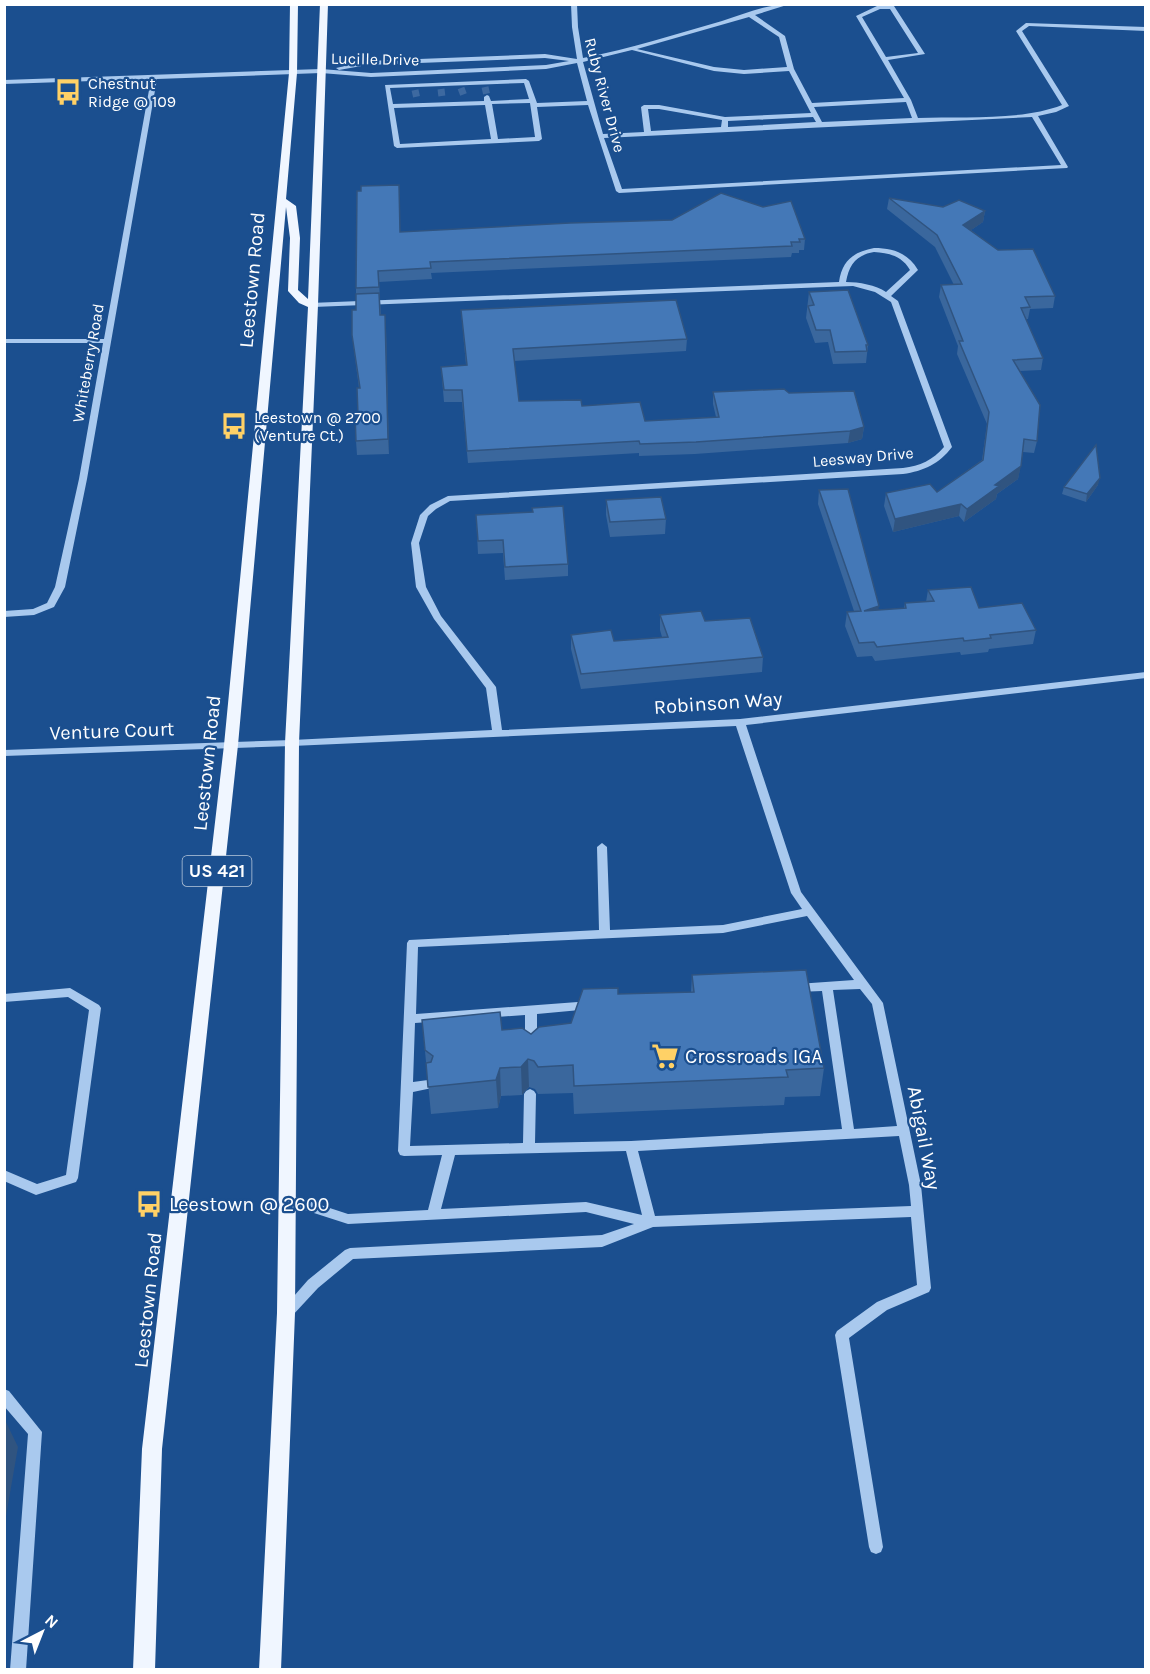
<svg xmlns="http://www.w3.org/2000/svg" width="1150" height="1674" font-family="Karla,sans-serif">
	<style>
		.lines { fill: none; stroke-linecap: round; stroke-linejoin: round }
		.minor-tunnel { stroke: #3d69a0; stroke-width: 7; stroke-dasharray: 7 3; stroke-linecap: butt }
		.minor { fill: #a9c9ee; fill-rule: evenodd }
		.major { fill: #f0f6ff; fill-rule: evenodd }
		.wall { fill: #3a679d }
		.shaded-wall { fill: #305480 }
		.building { fill: #4478b7; stroke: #305480; stroke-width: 1.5 }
		.labels { text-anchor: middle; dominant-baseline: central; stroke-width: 4.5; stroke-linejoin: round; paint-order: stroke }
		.far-street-label { font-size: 16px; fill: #fff; stroke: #1b4f8f }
		.far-poi-label { font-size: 16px; fill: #fff; stroke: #1b4f8f; text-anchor: start }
		.shield { fill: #1b4f8f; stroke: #bbcadd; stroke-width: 1.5 }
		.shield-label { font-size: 18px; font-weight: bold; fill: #fff }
		.street-label { font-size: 20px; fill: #fff; stroke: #1b4f8f }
		.poi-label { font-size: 20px; fill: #fff; stroke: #1b4f8f; text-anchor: start }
	</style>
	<rect width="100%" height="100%" fill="#1b4f8f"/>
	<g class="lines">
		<!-- minor-tunnel -->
		<path class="minor-tunnel" d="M485,87L487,96
			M461,88L464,96
			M441,89L442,97
			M415,90L417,99"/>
		<!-- minor -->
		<path class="minor" d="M571,4H577L578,27L583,58C630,49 676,34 722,21C744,14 767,4 790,4L755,15L785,36L794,69L812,103L904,98L856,16L877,6H894L925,54L888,60L911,100L918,118C962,116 1022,121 1062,105L1016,31L1026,23L1146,27V31L1029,26L1022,31L1069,106L1056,112L1038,116L1068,167L1067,168L619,193L616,191L588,105L537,107L542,139L539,141L397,148L394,146L385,85L526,79L529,81L537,103L587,101L577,63L546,69L371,77L321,73L157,79L87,479L65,587L54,607L34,615L4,617V611L33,609L47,603L55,587L79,479L103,343H4V339H104L151,79L4,84V80L321,69L371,73L546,65L569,61L545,58L367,65L339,70L336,68L367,61L545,54L577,59L572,27ZM880,9H890L918,53L886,57L862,17ZM749,17L779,37L787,67L744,70L714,67L637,49ZM632,50L714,71L744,74L789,71L811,113L725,117L659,105H644L641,107L644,132L603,134L583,62ZM524,83L529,99L491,101L489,96L487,95L484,97V101L393,104L390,88ZM906,102L912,118L822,122L814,107ZM530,103L535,137L498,139L492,104ZM485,105L491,139L400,144L394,108ZM648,109H659L722,120L721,127L651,131ZM813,117L816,122L728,127V121ZM1032,117L1061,165L622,189L604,138Z
			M874,248C893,248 908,253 918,270L891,296L898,301L952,447C939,464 924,471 903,474L450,501L436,509L428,516L419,543L426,587L441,616L496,687L502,730L740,719L1146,672V678L746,725L801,892L883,1003L921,1185L931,1288L929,1292L887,1310L849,1338L883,1547L881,1552L876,1554L871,1552L869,1547L835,1335L837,1331L877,1302L917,1285L911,1217L653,1227L602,1247L353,1259L318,1288L292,1316L287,1318L282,1316L280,1312L308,1280L345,1250L350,1248L602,1235L634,1224L586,1212L348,1224L283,1203L281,1199L283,1195L287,1194L348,1214L428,1210L442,1155L404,1156L400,1155L398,1151L407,943L409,940L599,930L597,847L602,843L607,847L610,930L723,925L802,909L791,893L736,726L292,746L4,756V750L292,740L492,730L486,688L434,619L416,587L411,543L420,515L430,505L448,496L903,468C920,466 933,460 944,447L891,302L875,292L853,286L313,307H310V303L839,282C842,261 853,252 874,248ZM874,252C889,253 902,256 910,270L886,292C876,285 859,282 846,282C849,265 856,255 874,252ZM807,916L854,980L797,984L793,985L791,988L793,991L797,992L822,991L842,1129L631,1141L535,1143L536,1094L534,1091L530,1089L526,1091L524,1094L523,1143L410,1146L413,1092L432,1088L434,1085L432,1082L428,1080L413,1082L415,1023L525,1015V1047L527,1050L531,1052L535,1050L537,1047V1014L591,1009L595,1008L597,1005L595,1002L591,1001L416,1014L418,947L723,933ZM860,989L872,1004L897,1126L854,1129L833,990ZM899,1136L909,1185L911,1206L655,1216L638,1151ZM626,1151L642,1215L586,1202L441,1209L455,1155Z
			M70,988L99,1005L101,1008L78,1178L76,1182L36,1195L4,1181V1170L37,1184L66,1175L89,1010L68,997L4,1002V994Z
			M4,1389L9,1391L42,1432L26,1670H10L28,1434L4,1406Z"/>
		<!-- major -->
		<path class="major" d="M290,4H298L297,73L286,199L296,206L300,238L298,290L308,299L320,4H328L318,305L299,743L295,1313L281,1670H259L277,1313L285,743L308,307L299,303L288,291L290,238L286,207L238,745L162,1449L155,1670H133L142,1449L224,745L289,73Z"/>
	</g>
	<!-- wall -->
	<path class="wall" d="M361,191L401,232L805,239L804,250H799V253H792L791,257L431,273L432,279L379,282L381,315L386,328L389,454L357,455L356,441L359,388L352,335L356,310V288Z
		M889,198L943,207L985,211L983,222L971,230L1055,296L1053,308L1030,309L1028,319H1026L1043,358L1041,370L1020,371L1037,441L1034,453L1023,452L1018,479L997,494L996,499L964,522L959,516L893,532L884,506L886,493L937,492L982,460L987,424L957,354L958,346L939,297L941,285H954L935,247L887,209Z
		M809,292L868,345L866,363L833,364L828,342L815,343L806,318Z
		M461,310L687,339L686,351L514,361L519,401L582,406L645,421L716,417L713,404V392L789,393L864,427L862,439L848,443L695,454L639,456V453L468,463L462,402H444L441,367L466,365Z
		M1098,485L1086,502L1062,494L1064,487Z
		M819,490L878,610L904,608L905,603L926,602L928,590L1036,630L1033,644L989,649L988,652L961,655L960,652L875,661L872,656L857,657L845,626L847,612L854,611L818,504Z
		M606,500L666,519L665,534L610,537L606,515Z
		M532,508L568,564V576L505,580L503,553L478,554L476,515L532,512Z
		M660,615L705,621L763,657L762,672L581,689L571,649V635L614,641L662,637L660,630Z
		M692,975L824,1068L820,1096L785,1097L784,1105L574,1114L573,1093L538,1094L535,1089L529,1087L522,1095L501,1096L498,1108L431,1114L422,1020L531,1034L571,1023L618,994L691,992Z"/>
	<!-- shaded-wall -->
	<path class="shaded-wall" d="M985,211L983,222L961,237L963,225Z
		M385,315L386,328L389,454L388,439Z
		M864,427L862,439L848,443L850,431Z
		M1021,466L1018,479L997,494L996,499L964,522L967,509L995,485Z
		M1100,478L1098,485L1086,502L1087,494Z
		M961,504L959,516L893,532L895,519Z
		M879,606L877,620L864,611Z
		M528,1059L529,1087L522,1095L521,1067Z
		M500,1068L501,1096L498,1108L496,1080Z
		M6,1422L18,1447L4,1528V1429Z"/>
	<!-- building -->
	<path class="building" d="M399,185L400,232L570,223L672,220L721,193L763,207L791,201L805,239H799L800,242H791L792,246L430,262L431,268L378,271L379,287L356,288L357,191H361V186Z
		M889,198L943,207L959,200L985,211L963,225L998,250L1033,249L1055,296L1025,297L1030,307L1021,308L1043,358L1013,360L1040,405L1037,441L1024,439L1021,466L995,485L999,486L967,509L961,504L895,519L886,493L930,484L937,492L983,460L989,412L959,341H963L941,285L962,284L937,235Z
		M848,290L868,345H866L867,351L835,352L830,330H816L808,306L814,305L809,292Z
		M379,293L380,315H385L388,439L356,441L355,415H358L357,388H360L352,335V310H356V294Z
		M676,300L687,339L513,349L519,401L581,400L582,406L640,402L645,421L719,417L713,392L784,389L789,393L854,391L864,427L850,431L696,442L640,444L639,441L467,451L462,390H444L441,367L467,365L461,310Z
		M1096,445L1100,478L1087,494L1064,487Z
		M848,489L879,606L864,611L906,608L905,603L934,601L928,590L971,587L979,608L1022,603L1036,630L990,635L991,638L964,641L963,638L877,647L874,642L859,643L847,612L861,611L819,490Z
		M661,497L666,519L610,522L606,500Z
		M563,506L568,564L505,567L503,540L478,541L476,515L533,512L532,508Z
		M701,611L705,621L750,618L763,657L581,674L571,635L611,630L614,641L668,637L660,615Z
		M806,970L824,1068L786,1070L788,1077L574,1086L573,1065L538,1067L534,1061L528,1059L521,1067L500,1068L496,1080L428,1087L426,1063L431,1062L433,1056L425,1050L422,1020L500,1012L502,1030L522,1028L531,1034L539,1027L571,1023L583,989L618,988V994L694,992L692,975Z"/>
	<!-- icons -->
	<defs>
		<symbol id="bus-bare" viewBox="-9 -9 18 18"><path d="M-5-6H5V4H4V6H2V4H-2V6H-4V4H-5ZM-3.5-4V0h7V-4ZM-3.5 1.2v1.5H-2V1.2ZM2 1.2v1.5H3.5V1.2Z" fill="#ffd166" stroke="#1b4f8f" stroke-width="2.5" paint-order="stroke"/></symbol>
		<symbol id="supermarket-bare" viewBox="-9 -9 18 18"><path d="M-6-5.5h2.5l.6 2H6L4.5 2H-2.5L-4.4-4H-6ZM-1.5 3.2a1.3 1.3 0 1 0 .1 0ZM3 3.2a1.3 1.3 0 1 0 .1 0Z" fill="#ffd166" stroke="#1b4f8f" stroke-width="2.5" paint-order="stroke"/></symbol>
	</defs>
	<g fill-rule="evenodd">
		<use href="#bus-bare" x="49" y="73" width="38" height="38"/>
		<use href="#bus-bare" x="215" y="407" width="38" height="38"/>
		<use href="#supermarket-bare" x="646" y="1037" width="38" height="38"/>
		<use href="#bus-bare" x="130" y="1185" width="38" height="38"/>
	</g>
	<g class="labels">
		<!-- far-street labels -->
		<g class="far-street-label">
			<text transform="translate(375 59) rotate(1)">Lucille Drive</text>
			<text transform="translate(605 95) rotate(75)">Ruby River Drive</text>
			<text transform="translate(88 363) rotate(-80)">Whiteberry Road</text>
			<text transform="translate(863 457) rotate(-5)">Leesway Drive</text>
		</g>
		<!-- far-poi labels -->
		<g class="far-poi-label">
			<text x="88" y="83">Chestnut<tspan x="88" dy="18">Ridge @ 109</tspan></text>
			<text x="254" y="417">Leestown @ 2700<tspan x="254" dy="18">(Venture Ct.)</tspan></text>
		</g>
		<!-- shield labels -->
		<rect class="shield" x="182.5" y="856" width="69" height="30" rx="4.5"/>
		<g class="shield-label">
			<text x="217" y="871">US 421</text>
		</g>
		<!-- street labels -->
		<g class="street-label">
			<text transform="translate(252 280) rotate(-85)">Leestown Road</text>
			<text transform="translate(718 703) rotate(-4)">Robinson Way</text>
			<text transform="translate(112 731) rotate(-2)">Venture Court</text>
			<text transform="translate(207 763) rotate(-84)">Leestown Road</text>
			<text transform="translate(924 1138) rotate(79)">Abigail Way</text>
			<text transform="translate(148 1300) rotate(-84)">Leestown Road</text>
		</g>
		<!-- poi labels -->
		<g class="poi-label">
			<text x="685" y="1056">Crossroads IGA</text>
			<text x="169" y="1204">Leestown @ 2600</text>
		</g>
	</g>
	<!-- border -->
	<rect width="1150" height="1674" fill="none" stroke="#ffffff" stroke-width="12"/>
	<!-- north arrow -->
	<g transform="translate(42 1632) rotate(42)" stroke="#1b4f8f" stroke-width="4.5" paint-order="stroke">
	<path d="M0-4.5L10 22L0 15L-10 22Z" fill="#ffffff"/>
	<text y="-9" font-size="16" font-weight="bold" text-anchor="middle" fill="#ffffff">N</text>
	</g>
</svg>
